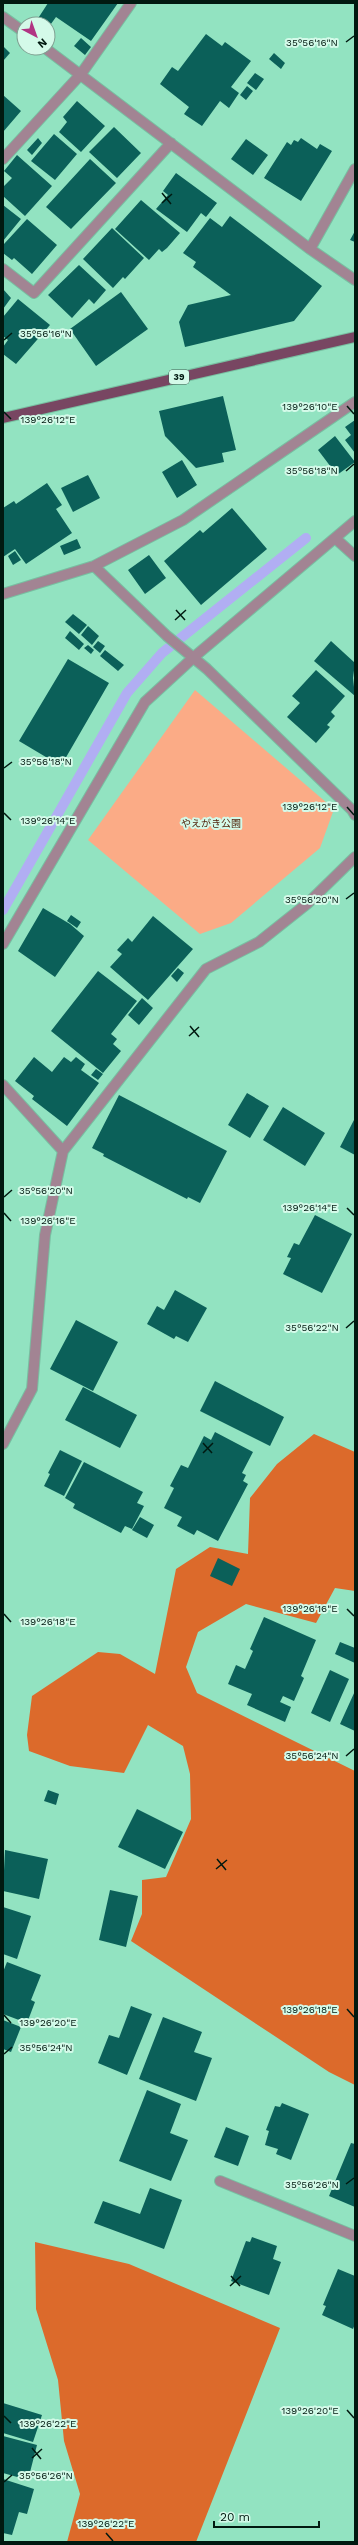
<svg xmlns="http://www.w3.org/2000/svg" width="358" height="2545" font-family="'Work Sans','Noto Sans JP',sans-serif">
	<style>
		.green { fill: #fbab86 }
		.forest { fill: #dc6a2b }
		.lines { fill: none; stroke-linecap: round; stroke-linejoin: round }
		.stream { stroke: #b1aef3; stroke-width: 10 }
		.building { fill: #0b6059 }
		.minor-casing { stroke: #78bfa1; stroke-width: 12 }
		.major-casing { stroke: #78bfa1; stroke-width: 12 }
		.minor { stroke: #a28493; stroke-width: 10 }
		.major { stroke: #784662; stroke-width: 10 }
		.ticks { fill: none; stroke: #011910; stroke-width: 1.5 }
		.labels { text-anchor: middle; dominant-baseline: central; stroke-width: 4; stroke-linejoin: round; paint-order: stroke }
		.shield { fill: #d4fae9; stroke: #405c51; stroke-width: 1 }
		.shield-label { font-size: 9px; font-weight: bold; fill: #011910 }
		.park-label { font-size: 10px; fill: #52240c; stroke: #d4fae9 }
		.ticks-label { font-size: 10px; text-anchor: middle; fill: #011910; stroke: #d4fae9; stroke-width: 4; stroke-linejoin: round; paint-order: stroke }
	</style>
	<rect width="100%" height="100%" fill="#92e3c1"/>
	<!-- green -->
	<path class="green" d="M195,690L334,809L320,848L231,923L200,934L88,840Z"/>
	<!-- forest -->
	<path class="forest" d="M314,1434L355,1452V1591L335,1588L316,1623L246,1604L198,1632L186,1667L197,1693L355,1771V2085L329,2072L131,1941L142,1914V1880L166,1877L191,1819L190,1774L183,1746L148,1725L124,1773L70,1766L29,1751L27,1735L32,1696L98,1652L120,1654L155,1674L176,1569L210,1547L248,1554L250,1498L277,1464Z
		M35,2242L129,2264L280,2328L196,2542H67L80,2494L64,2441L58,2380L36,2309Z"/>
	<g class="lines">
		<!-- stream -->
		<path class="stream" d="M3,910L127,693L162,653L306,538"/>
	</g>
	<!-- building -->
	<path class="building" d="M48,3H118L91,41L56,17L48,28V24L37,20Z
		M206,34L222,46L225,42L251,61L231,87L239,93L229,108L220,101L202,126L184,114L189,107L160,84L172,67L178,71Z
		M81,38L91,47L85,55L74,46Z
		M3,46L10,53L3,61Z
		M274,53L285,63L281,69L269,59Z
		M255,73L264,79L256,90L247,83Z
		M247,86L253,91L246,100L240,95Z
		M3,95L21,111L3,132Z
		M77,101L105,126L81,152L59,132L67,122L63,117Z
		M114,127L141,153L117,178L89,152Z
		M54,134L77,154L55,180L31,161Z
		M38,138L42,143L32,155L27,150Z
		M301,138L317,149L320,144L332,151L301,201L264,178L287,142L291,145L294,140L298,142Z
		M246,139L268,155L253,175L231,159Z
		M17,155L52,186L25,216L3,196V187L12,178L4,171Z
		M90,159L116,183L71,229L46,207Z
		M176,173L217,203L206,217L201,213L187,232L156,209L168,195L163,191Z
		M141,200L180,233L167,248L162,252L159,249L149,260L115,229Z
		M3,205L21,219L3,241Z
		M230,216L322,286L294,321L185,347L179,322L188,305L231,295L193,267L196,262L183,253L210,218L222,227Z
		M27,219L57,245L32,274L14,258L12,260L3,253L4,244Z
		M112,228L144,258L125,279L123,277L113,288L83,259Z
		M355,231V242L350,240Z
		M79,265L106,290L94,304L89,299L72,318L48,295Z
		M3,289L11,298L3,309Z
		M121,292L148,329L96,366L70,329Z
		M18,299L50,325L16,364L3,354V347L8,340L3,336V317Z
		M223,396L236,450L222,453L224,462L196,468L165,436L159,411Z
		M355,420V453L345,440L351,435L345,427Z
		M335,436L355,462L337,475L318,450Z
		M182,460L197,485L177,498L162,472Z
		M88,475L100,498L73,512L61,488Z
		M47,483L62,505L56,509L72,533L26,564L15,549L3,557V508L14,501L16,504Z
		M232,508L267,549L201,605L164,561L200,530L203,533Z
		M77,539L81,548L64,555L60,546Z
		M15,551L21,560L13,565L8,556Z
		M149,555L166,578L145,594L128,570Z
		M73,614L87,625L79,634L65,622Z
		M88,626L99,636L92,645L81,635Z
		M70,631L84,644L79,650L65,638Z
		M98,641L105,646L100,653L93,647Z
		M331,641L355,663L353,678L355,696L314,661Z
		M88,645L94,650L91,654L84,648Z
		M105,650L124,665L118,671L100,656Z
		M68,659L109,683L61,766L19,741Z
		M316,670L345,696L331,712L335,716L327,725L330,727L316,743L287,717L300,703L292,696Z
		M43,908L70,924L84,936L55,977L18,951Z
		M71,915L81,922L77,928L67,921Z
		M153,916L193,949L148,1000L110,967L122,954L117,950L128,938L132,942Z
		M178,968L184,973L177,982L171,976Z
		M98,971L137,1001L111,1034L117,1039L113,1044L121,1051L103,1073L51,1031Z
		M142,998L153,1008L139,1025L128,1015Z
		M34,1057L52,1072L64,1057L71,1062L76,1057L85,1064L81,1070L99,1083L67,1126L32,1099L34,1096L15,1081Z
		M96,1069L103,1074L98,1080L91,1075Z
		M247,1093L269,1106L250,1138L228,1125Z
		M119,1095L227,1151L200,1203L188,1197L187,1199L103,1156L104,1154L92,1148Z
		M283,1107L325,1133L305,1166L263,1140Z
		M355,1118V1155L340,1147Z
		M315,1215L352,1234L322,1293L283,1274L291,1258L287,1257L294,1243L299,1245Z
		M175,1290L207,1308L188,1342L176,1336L174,1339L147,1324L157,1306L164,1310Z
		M76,1320L118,1342L93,1391L50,1369Z
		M215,1381L284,1417L270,1446L200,1411Z
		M83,1387L137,1415L120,1448L65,1420Z
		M215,1432L253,1452L242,1473L246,1475L243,1481L248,1484L218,1541L197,1530L194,1535L177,1526L182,1517L164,1508L174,1488L170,1486L181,1465L188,1468L204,1436L211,1440Z
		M60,1450L82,1461L64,1496L44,1486L50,1474L48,1473Z
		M84,1462L143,1492L137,1503L144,1506L132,1529L125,1526L121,1533L73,1508L75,1504L65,1498Z
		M140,1517L154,1525L147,1538L132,1530Z
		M218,1558L240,1569L232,1586L210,1576Z
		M264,1617L316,1640L301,1676L304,1678L294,1701L283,1696L280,1702L291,1707L285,1722L247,1705L252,1694L228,1684L236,1665L245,1669L253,1651L250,1649Z
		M340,1642L355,1648V1663L335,1654Z
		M330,1670L349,1679L330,1722L311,1713Z
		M355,1691V1731L340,1724Z
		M48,1790L59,1794L56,1805L44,1801Z
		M137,1809L183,1832L165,1869L118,1847Z
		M5,1850L48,1859L39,1899L3,1891Z
		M110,1890L138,1896L126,1947L99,1940Z
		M3,1907L31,1916L17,1959L3,1954Z
		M7,1962L41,1975L31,2000L35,2002L27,2023L3,2014V1972Z
		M131,2006L152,2014L127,2075L98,2063L109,2035L119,2038Z
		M163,2017L202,2032L194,2052L212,2058L196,2101L139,2079Z
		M3,2020L21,2027L11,2052L3,2049Z
		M147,2090L181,2104L170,2133L188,2140L171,2181L119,2161Z
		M282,2103L309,2114L291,2160L276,2154L278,2149L265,2145L269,2131L266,2130L275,2106L280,2107Z
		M226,2127L249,2136L238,2166L214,2157Z
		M351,2143L355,2144V2207L329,2196Z
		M150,2188L182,2200L164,2249L94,2223L103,2201L140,2214Z
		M252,2237L277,2246L273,2259L281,2262L269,2295L231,2281L246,2241L250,2242Z
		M338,2269L355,2276V2324L353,2329L322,2315L326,2306L323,2305Z
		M3,2403L42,2415L33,2442L3,2433Z
		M3,2436L37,2445L28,2480L3,2473Z
		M3,2479L34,2489L27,2514L19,2512L12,2535L3,2533Z"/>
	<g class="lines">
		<defs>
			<path id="minor" d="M3,17L24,32
				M45,48L310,249L355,280
				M3,159L81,74L131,3
				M310,249L355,169
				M3,269L34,293L171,143
				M335,538L355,556
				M94,566L167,636L207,669L352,810L355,815
				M3,594L94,566L183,520L355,402
				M3,944L145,702L194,657L355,521
				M3,1085L63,1151L45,1235L32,1389L3,1444
				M63,1151L206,969L259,942L308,903L355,857
				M220,2181L355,2236"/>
			<path id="major" d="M3,418L355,337"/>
		</defs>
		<!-- minor casing -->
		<use href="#minor" class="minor-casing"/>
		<!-- major casing -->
		<use href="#major" class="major-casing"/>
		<!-- minor -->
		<use href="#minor" class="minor"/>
		<!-- major -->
		<use href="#major" class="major"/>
	</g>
	<!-- ticks -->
	<path class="ticks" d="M346,42L354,36M162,193L171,204M162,203L172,194M4,340L12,333M347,406L354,414M4,412L11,419M346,471L354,464M176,610L185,620M175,620L186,610M4,768L12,762M347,807L354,815M4,813L11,820M346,899L354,893M190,1026L199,1037M189,1036L199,1027M4,1197L12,1190M347,1208L354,1215M4,1213L11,1221M346,1328L354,1321M203,1443L212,1453M203,1453L213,1443M347,1609L354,1616M4,1614L11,1622M346,1756L354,1749M217,1859L226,1870M216,1869L227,1860M347,2009L354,2017M4,2015L11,2023M4,2054L12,2047M346,2184L354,2178M231,2276L240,2286M230,2286L241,2276M347,2410L354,2418M4,2416L11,2423M32,2448L41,2459M32,2458L42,2449M4,2482L12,2475M106,2533L113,2541"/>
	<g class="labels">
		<!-- shield labels -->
		<rect class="shield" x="169" y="370" width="20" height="14" rx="3"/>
		<g class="shield-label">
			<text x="179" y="377">39</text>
		</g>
		<!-- park labels -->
		<g class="park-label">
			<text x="211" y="823">やえがき公園</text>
		</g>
	</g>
	<g class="ticks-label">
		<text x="312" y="46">35°56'16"N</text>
		<text x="46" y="337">35°56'16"N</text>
		<text x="310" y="410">139°26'10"E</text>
		<text x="48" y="423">139°26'12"E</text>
		<text x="312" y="474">35°56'18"N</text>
		<text x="46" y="765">35°56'18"N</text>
		<text x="310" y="810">139°26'12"E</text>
		<text x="48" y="824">139°26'14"E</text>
		<text x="312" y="903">35°56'20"N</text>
		<text x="46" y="1194">35°56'20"N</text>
		<text x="310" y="1211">139°26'14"E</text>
		<text x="48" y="1224">139°26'16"E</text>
		<text x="312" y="1331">35°56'22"N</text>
		<text x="310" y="1612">139°26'16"E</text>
		<text x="48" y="1625">139°26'18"E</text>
		<text x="312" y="1759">35°56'24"N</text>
		<text x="310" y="2013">139°26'18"E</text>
		<text x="48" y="2026">139°26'20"E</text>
		<text x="46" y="2051">35°56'24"N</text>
		<text x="312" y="2188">35°56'26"N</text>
		<text x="310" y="2414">139°26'20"E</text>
		<text x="48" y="2427">139°26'22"E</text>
		<text x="46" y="2479">35°56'26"N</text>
		<text x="106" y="2527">139°26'22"E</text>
	</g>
	<!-- border -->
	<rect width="358" height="2545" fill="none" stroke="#011910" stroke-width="8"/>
	<!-- north arrow -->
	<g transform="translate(36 36) rotate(139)"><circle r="19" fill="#d4fae9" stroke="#80a092"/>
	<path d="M0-3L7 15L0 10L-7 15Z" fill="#b13483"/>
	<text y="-6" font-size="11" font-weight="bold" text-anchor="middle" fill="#011910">N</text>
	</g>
	<!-- scale -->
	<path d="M214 2521v6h105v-6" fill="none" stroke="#011910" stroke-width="2"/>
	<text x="220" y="2521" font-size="12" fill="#011910" stroke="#d4fae9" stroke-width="3" paint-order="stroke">20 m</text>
</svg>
